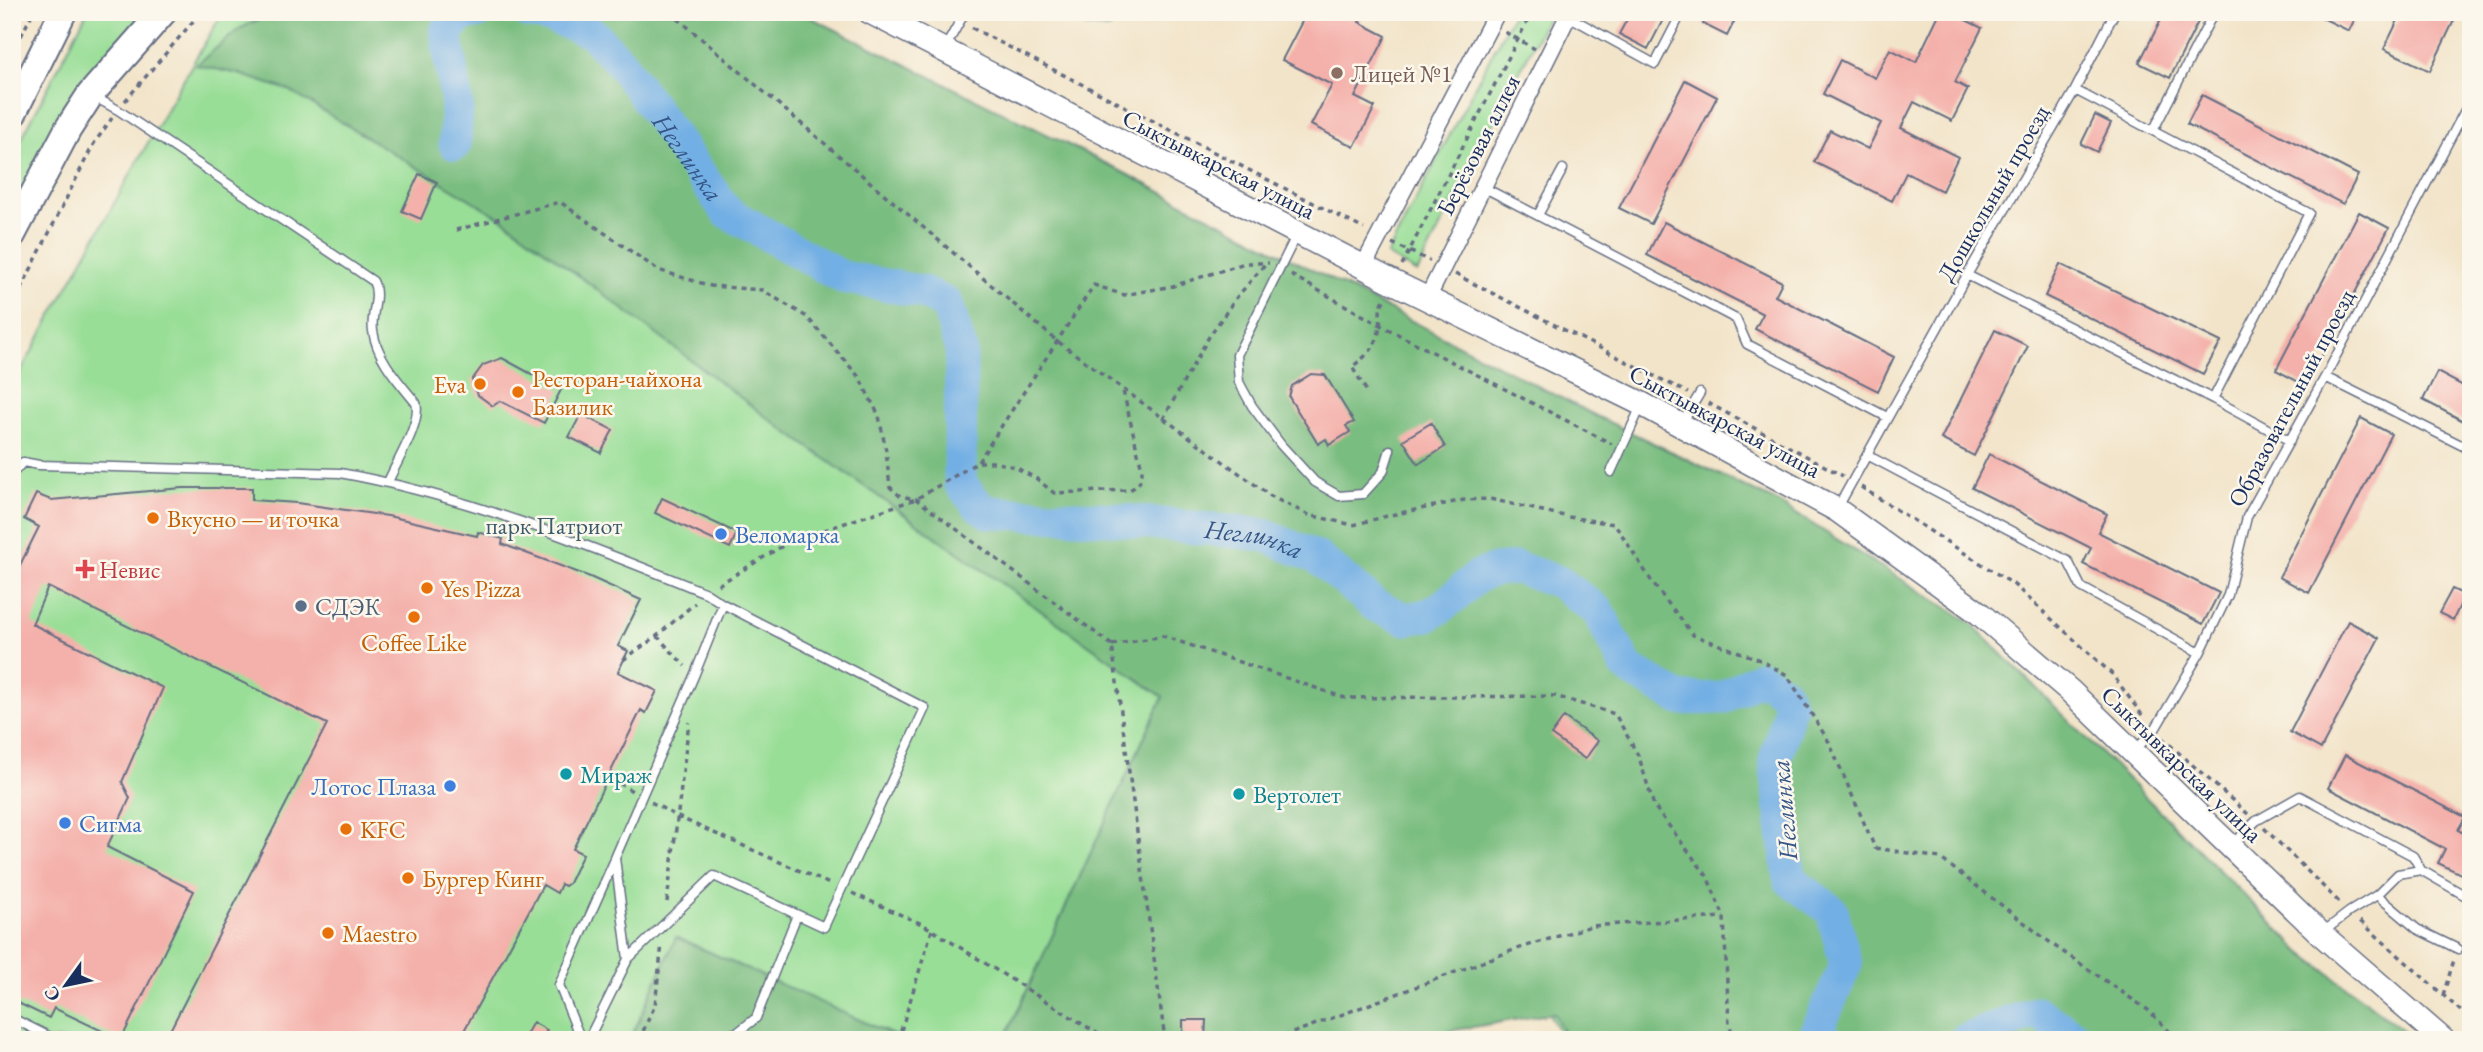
<svg xmlns="http://www.w3.org/2000/svg" width="2483" height="1052" font-family="'EB Garamond',serif">
	<style>
		.green { fill: #99de97; stroke: #5a867a; stroke-width: 2 }
		.forest { fill: #7abd80; stroke: #4a766f; stroke-width: 2 }
		.lines { fill: none; stroke-linecap: round; stroke-linejoin: round }
		.river { stroke: #72afe4; stroke-width: 33 }
		.building { fill: #f4b0aa }
		.lane-casing { stroke: #666e83; stroke-width: 11 }
		.street-casing { stroke: #666e83; stroke-width: 19 }
		.secondary-casing { stroke: #666e83; stroke-width: 26 }
		.primary-casing { stroke: #666e83; stroke-width: 30 }
		.path { stroke: #666e83; stroke-width: 3.5; stroke-dasharray: 5 5; stroke-linecap: butt }
		.lane { stroke: #fff; stroke-width: 8 }
		.street { stroke: #fff; stroke-width: 16 }
		.secondary { stroke: #fff; stroke-width: 23 }
		.primary { stroke: #fff; stroke-width: 26 }
		.education-dot { fill: #8d6e63; stroke: #fbf7ec; stroke-width: 2.5 }
		.food-dot { fill: #e8710a; stroke: #fbf7ec; stroke-width: 2.5 }
		.shop-dot { fill: #3f7fe0; stroke: #fbf7ec; stroke-width: 2.5 }
		.health-dot { fill: #e0444e; stroke: #fbf7ec; stroke-width: 2.5 }
		.service-dot { fill: #5c6f8a; stroke: #fbf7ec; stroke-width: 2.5 }
		.culture-dot { fill: #0f9aa8; stroke: #fbf7ec; stroke-width: 2.5 }
		.labels { text-anchor: middle; dominant-baseline: central; stroke-width: 5; stroke-linejoin: round; paint-order: stroke }
		.education-label { font-size: 24px; fill: #785e54; stroke: #fbf7ec; text-anchor: start }
		.street-label { font-size: 24px; fill: #1b2f5e; stroke: #fbf7ec }
		.food-label { font-size: 24px; fill: #c56008; stroke: #fbf7ec; text-anchor: start }
		.park-label { font-size: 24px; fill: #3a5b6c; stroke: #fbf7ec }
		.shop-label { font-size: 24px; fill: #366cbe; stroke: #fbf7ec; text-anchor: start }
		.health-label { font-size: 24px; fill: #be3a42; stroke: #fbf7ec; text-anchor: start }
		.service-label { font-size: 24px; fill: #4e5e75; stroke: #fbf7ec; text-anchor: start }
		.culture-label { font-size: 24px; fill: #0d838f; stroke: #fbf7ec; text-anchor: start }
		.water-label { font-size: 26px; font-style: italic; fill: #355586; stroke: #fbf7ec }
	</style>
	<rect width="100%" height="100%" fill="#fbf7ec"/>
	<filter id="ink" filterUnits="userSpaceOnUse"><feTurbulence type="fractalNoise" baseFrequency=".0143" numOctaves="2"/><feDisplacementMap in="SourceGraphic" scale="14" xChannelSelector="R" yChannelSelector="G"/><feConvolveMatrix kernelMatrix="1 2 1 2 8 2 1 2 1" color-interpolation-filters="sRGB"/></filter>
	<filter id="wash" filterUnits="userSpaceOnUse"><feTurbulence type="fractalNoise" baseFrequency=".00686" numOctaves="4" result="noise"/><feDisplacementMap in="SourceGraphic" scale="28" xChannelSelector="R" yChannelSelector="G"/><feGaussianBlur stdDeviation="1.57" result="paint"/><feColorMatrix in="noise" values="0 0 0 0 0 0 0 0 0 0 0 0 0 0 0 0 0 1.4 0 .05"/><feComposite in="paint" operator="in"/></filter>
	<g filter="url(#wash)">
		<rect width="100%" height="100%" fill="#f2e4c9"/>
		<!-- green -->
		<path class="green" d="M87,12H144L80,96L12,213V157Z
			M223,12H759L2376,1040H1564L1538,994L1410,1040H12V387L179,87Z
			M1072,12H1134L1108,29L1085,26Z
			M1514,12H1550L1417,273L1387,255Z"/>
		<!-- forest -->
		<path class="forest" d="M274,12H800L1109,165L1598,417L1775,501L1970,622L2301,952L2416,1040H1567L1554,1013L1398,1040H1004L1163,697L773,422L506,221L288,90L239,74L196,65L239,29Z
			M676,937L904,1040H630Z"/>
		<g class="lines">
			<!-- river -->
			<g class="river">
				<path id="s1" d="M527,12L551,17L591,32L620,62L727,212L842,277L923,292L947,304L961,350L960,483L978,505L988,512L1112,519L1264,535L1318,558L1376,606L1406,619L1428,615L1443,606L1478,576L1495,570L1518,568L1559,582L1598,611L1627,668L1680,699L1722,698L1760,677L1784,692L1790,706L1775,760L1790,880L1832,911L1846,964L1816,1033L1828,1040"/>
				<path d="M455,144L457,104L446,32L461,15L479,12"/>
				<path d="M1965,1040L2036,1012L2081,1040"/>
			</g>
		</g>
		<g id="blocks">
			<!-- building -->
			<path class="building" d="M1307,12H1363L1359,22L1386,36L1355,97L1375,107L1354,147L1311,125L1332,85L1282,60Z
				M1631,12H1667L1648,49L1619,34Z
				M1708,12H1715L1734,22L1727,36L1703,24Z
				M1940,12H1950L1982,28L1955,82L1968,89L1952,121L1914,102L1901,128L1958,157L1942,191L1906,173L1892,201L1814,162L1830,130L1868,149L1881,123L1823,94L1840,60L1875,78L1890,49L1916,62Z
				M2165,12H2203L2170,78L2139,63Z
				M2310,12H2358L2349,31Z
				M2402,12H2458L2430,71L2384,49Z
				M1685,80L1717,97L1651,224L1619,208Z
				M2202,95L2358,175L2343,204L2187,124Z
				M2095,115L2111,123L2097,152L2081,144Z
				M419,174L437,182L421,219L402,211Z
				M2359,212L2389,228L2306,386L2276,370Z
				M1664,222L1782,282L1775,296L1894,357L1878,391L1755,329L1763,314L1647,255Z
				M2060,264L2221,342L2203,374L2045,296Z
				M1995,330L2028,346L1974,456L1941,439Z
				M502,358L561,390L544,423L500,401L493,406L478,395L472,380L483,365Z
				M2437,372L2471,390V425L2423,400Z
				M1311,374L1325,375L1354,422L1346,426L1350,432L1329,445L1326,439L1318,444L1289,397L1292,386Z
				M581,414L613,430L601,453L569,437Z
				M2361,418L2391,434L2309,593L2279,577Z
				M1431,423L1445,447L1418,464L1403,440Z
				M1989,454L2107,514L2098,532L2219,593L2203,624L2083,564L2091,548L1972,488Z
				M182,488H252V500L297,503L388,516L477,536L478,532L503,539L502,544L590,577L641,600L618,646L628,651L618,672L657,691L646,713L641,710L573,849L583,854L569,883L565,886L561,884L557,893L543,885L459,1040H165L327,724L48,587L32,624L163,688L122,782L130,798L107,847L194,891L121,1040L54,1008L49,1018L12,1000V581L39,527L24,519L36,494L51,500Z
				M662,498L737,533L730,548L655,513Z
				M2452,589L2465,595L2453,620L2439,613Z
				M2348,621L2379,638L2321,749L2290,732Z
				M1564,717L1598,741L1585,759L1551,735Z
				M2345,755L2465,817L2458,830L2471,837V879L2438,863L2445,849L2328,788Z
				M1183,1020H1206L1205,1040H1183Z
				M533,1022L547,1030L541,1040H523Z"/>
		</g>
	</g>
	<g filter="url(#ink)">
		<use href="#blocks" fill-opacity="0" stroke="#666e83" stroke-width="2"/>
		<g class="lines">
			<defs>
				<path id="lane" d="M1568,16L1655,64L1682,12
					M945,48L965,12
					M2075,90L2115,12
					M93,96L118,110L373,281C381,297 370,314 373,331C377,359 399,382 416,403C422,422 396,463 388,482
					M1483,187L1736,319L1747,344L1887,417
					M1538,215L1563,169
					M1296,236L1237,355L1239,382L1252,406L1281,445L1315,482L1339,496L1363,494L1383,472L1390,450
					M1967,275L2213,399L2309,213L2153,131
					M2325,377L2471,450
					M2213,399L2290,441
					M1687,415L1700,393
					M1867,455L2068,561L2081,587L2200,653
					M1611,472L1642,404
					M12,474L23,462L39,465L340,473C468,496 587,545 706,593L723,604L694,676L615,858L628,959
					M1838,507L1967,275L2075,90L2153,131L2214,12
					M2135,750L2154,731L2200,653L2228,595L2247,517L2325,377L2471,99
					M2231,846L2256,821L2300,796L2413,856L2421,870L2471,899
					M2377,895L2417,929L2458,949
					M2323,932L2349,912L2377,895L2398,874L2421,870
					M12,1018L56,1040
					M581,1040L559,985L615,859
					M588,1040L628,959L714,876L824,927L925,708L723,604
					M688,1040L715,1039L738,1032L756,1018L797,915"/>
				<path id="street" d="M1363,267L1497,12
					M1427,299L1570,12"/>
				<path id="secondary" d="M870,12L1393,282L1642,404L1837,510L1979,613L2070,691L2321,934L2443,1040"/>
				<path id="primary" d="M12,115L63,12
					M12,235L68,129L90,95L163,12"/>
			</defs>
			<!-- lane casing -->
			<use href="#lane" class="lane-casing"/>
			<!-- street casing -->
			<use href="#street" class="street-casing"/>
			<!-- secondary casing -->
			<use href="#secondary" class="secondary-casing"/>
			<!-- primary casing -->
			<use href="#primary" class="primary-casing"/>
			<!-- path -->
			<path class="path" d="M670,12L1057,341L1272,497L1309,515L1353,525L1391,515L1464,500L1490,499L1569,517L1615,524L1654,585L1693,635L1758,659L1787,675L1829,742L1875,848L1940,858L2056,947L2148,1010L2178,1040
				M972,28L1364,229
				M1505,32L1535,49
				M12,54L33,12
				M125,101L201,12
				M456,230L560,202L658,270L711,286L762,290L807,317L859,377L879,416L886,451L890,487L900,496L916,499L1112,645L1165,1040
				M1392,243L1430,261
				M1402,265L1532,12
				M1455,274L1688,393
				M1291,275L1380,325L1612,444
				M12,307L93,145L112,118
				M1366,390L1352,367C1368,354 1376,349 1380,327C1382,315 1377,312 1384,300
				M1708,403L1843,476
				M1163,419L1210,335L1237,297L1266,263
				M979,462H994L1015,467L1037,479L1054,493L1129,490C1140,485 1142,480 1142,469L1123,391
				M1861,487L2013,584L2112,674L2145,719
				M718,585L789,542L916,499L978,462L1094,285L1124,295L1173,286L1245,263H1269
				M657,636L685,666
				M1112,645L1163,636L1345,698L1555,696L1615,714L1639,757L1654,806L1707,876L1724,917L1729,1024L1735,1040
				M623,660L657,636L695,603
				M2162,738L2248,814
				M619,783L632,791
				M651,802L678,817L832,885
				M2264,828L2341,904
				M852,893L924,925L1108,1040
				M667,902L689,722
				M2360,921L2471,1020
				M2443,995L2454,960
				M639,1040L655,1005L662,944
				M898,1040L932,930
				M1274,1040L1514,950L1591,926L1724,917"/>
			<!-- lane -->
			<use href="#lane" class="lane"/>
			<!-- street -->
			<use href="#street" class="street"/>
			<!-- secondary -->
			<use href="#secondary" class="secondary"/>
			<!-- primary -->
			<use href="#primary" class="primary"/>
		</g>
	</g>
	<!-- markers -->
	<circle class="education-dot" cx="1337" cy="73" r="7"/>
	<g class="food-dot">
		<circle cx="480" cy="384" r="7"/>
		<circle cx="518" cy="392" r="7"/>
		<circle cx="153" cy="518" r="7"/>
		<circle cx="427" cy="588" r="7"/>
		<circle cx="414" cy="617" r="7"/>
		<circle cx="346" cy="829" r="7"/>
		<circle cx="408" cy="878" r="7"/>
		<circle cx="328" cy="933" r="7"/>
	</g>
	<g class="shop-dot">
		<circle cx="721" cy="534" r="7"/>
		<circle cx="450" cy="786" r="7"/>
		<circle cx="65" cy="823" r="7"/>
	</g>
	<path class="health-dot" d="M81.5 558.5h7v7h7v7h-7v7h-7v-7h-7v-7h7z"/>
	<circle class="service-dot" cx="301" cy="606" r="7"/>
	<g class="culture-dot">
		<circle cx="566" cy="774" r="7"/>
		<circle cx="1239" cy="794" r="7"/>
	</g>
	<g class="labels">
		<!-- education labels -->
		<g class="education-label">
			<text x="1351" y="73">Лицей №1</text>
		</g>
		<!-- street labels -->
		<g class="street-label">
			<text transform="translate(1478 145) rotate(-63)">Берёзовая аллея</text>
			<text transform="translate(1219 164) rotate(27)">Сыктывкарская улица</text>
			<text transform="translate(1993 193) rotate(-60)">Дошкольный проезд</text>
			<text transform="translate(2291 398) rotate(-62)">Образовательный проезд</text>
			<text transform="translate(1725 421) rotate(28)">Сыктывкарская улица</text>
			<text transform="translate(2182 764) rotate(44)">Сыктывкарская улица</text>
		</g>
		<!-- food labels -->
		<g class="food-label">
			<text x="532" y="378">Ресторан-чайхона<tspan x="532" dy="28">Базилик</tspan></text>
			<text x="466" y="384" text-anchor="end">Eva</text>
			<text x="167" y="518">Вкусно — и точка</text>
			<text x="441" y="588">Yes Pizza</text>
			<text x="414" y="642" text-anchor="middle">Coffee Like</text>
			<text x="360" y="829">KFC</text>
			<text x="422" y="878">Бургер Кинг</text>
			<text x="342" y="933">Maestro</text>
		</g>
		<!-- park labels -->
		<g class="park-label">
			<text x="554" y="525">парк Патриот</text>
		</g>
		<!-- shop labels -->
		<g class="shop-label">
			<text x="735" y="534">Веломарка</text>
			<text x="436" y="786" text-anchor="end">Лотос Плаза</text>
			<text x="79" y="823">Сигма</text>
		</g>
		<!-- health labels -->
		<g class="health-label">
			<text x="99" y="569">Невис</text>
		</g>
		<!-- service labels -->
		<g class="service-label">
			<text x="315" y="606">СДЭК</text>
		</g>
		<!-- culture labels -->
		<g class="culture-label">
			<text x="580" y="774">Мираж</text>
			<text x="1253" y="794">Вертолет</text>
		</g>
		<!-- water labels -->
		<g class="water-label">
			<text stroke="none"><textPath href="#s1" startOffset="226">Неглинка</textPath></text>
			<text stroke="none"><textPath href="#s1" startOffset="1024">Неглинка</textPath></text>
			<text transform="translate(1784 810) rotate(-95)">Неглинка</text>
		</g>
	</g>
	<!-- margin -->
	<rect width="2483" height="1052" fill="none" stroke="#fbf7ec" stroke-width="42"/>
	<!-- north arrow -->
	<g transform="translate(66 985) rotate(237)" stroke="#fbf7ec" stroke-width="5" paint-order="stroke">
	<path d="M0-5L12 26L0 18L-12 26Z" fill="#1b2f5e"/>
	<text y="-10" font-size="19" font-weight="bold" text-anchor="middle" fill="#1b2f5e">С</text>
	</g>
</svg>
